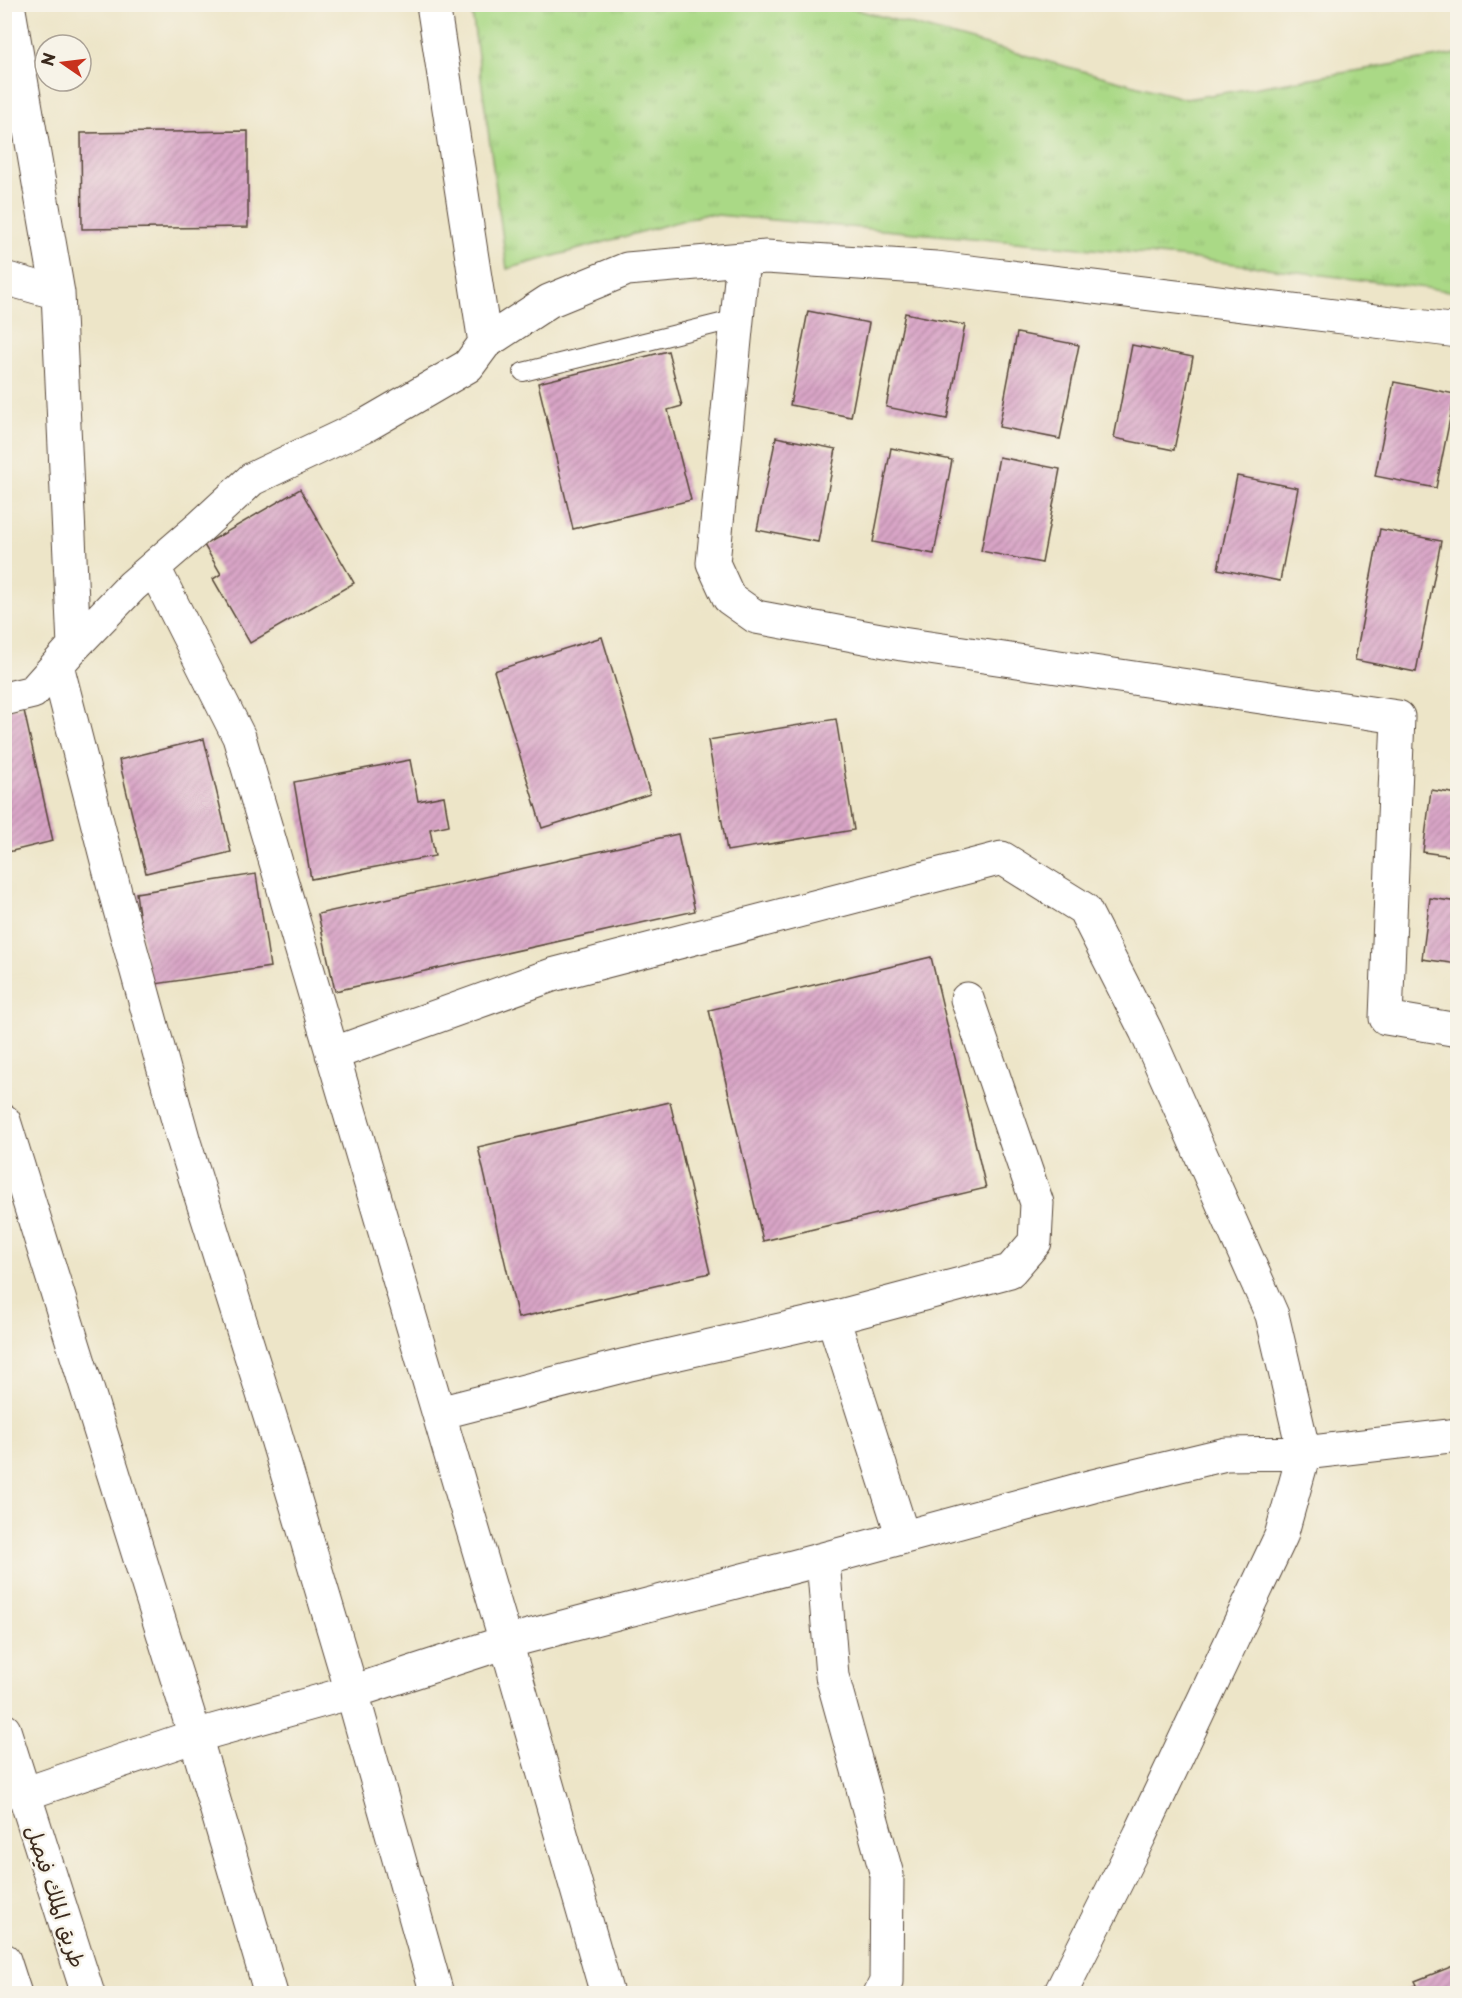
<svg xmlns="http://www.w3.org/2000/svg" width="1462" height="1998" font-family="'Playpen Sans','Playpen Sans Arabic',sans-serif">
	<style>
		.grass { fill: url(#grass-tufts); stroke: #728252; stroke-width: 1.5 }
		.building { fill: url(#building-hatch) }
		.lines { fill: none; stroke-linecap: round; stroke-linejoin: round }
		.service-casing { stroke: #564638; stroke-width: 20 }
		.minor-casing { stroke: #564638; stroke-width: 35 }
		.primary-casing { stroke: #564638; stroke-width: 35 }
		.service { stroke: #fff; stroke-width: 18 }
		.minor { stroke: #fff; stroke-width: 33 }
		.primary { stroke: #fff; stroke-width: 33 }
		.labels { text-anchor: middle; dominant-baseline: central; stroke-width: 5; stroke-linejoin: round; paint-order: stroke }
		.street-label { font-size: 21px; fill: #3b2a1e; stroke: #f7f3e8 }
	</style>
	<defs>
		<pattern id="grass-tufts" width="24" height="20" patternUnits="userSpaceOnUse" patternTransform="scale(1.5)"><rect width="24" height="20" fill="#aad986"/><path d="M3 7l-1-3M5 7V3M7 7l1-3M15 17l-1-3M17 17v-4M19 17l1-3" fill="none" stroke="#93ba73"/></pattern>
		<pattern id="building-hatch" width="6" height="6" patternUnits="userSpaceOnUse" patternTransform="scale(1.5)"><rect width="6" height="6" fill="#d9a5c7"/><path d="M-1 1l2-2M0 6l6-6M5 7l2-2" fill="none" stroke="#b187a1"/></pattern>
	</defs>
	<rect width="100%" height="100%" fill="#f7f3e8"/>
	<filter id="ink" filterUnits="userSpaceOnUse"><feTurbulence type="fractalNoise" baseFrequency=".0167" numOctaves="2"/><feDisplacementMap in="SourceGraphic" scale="12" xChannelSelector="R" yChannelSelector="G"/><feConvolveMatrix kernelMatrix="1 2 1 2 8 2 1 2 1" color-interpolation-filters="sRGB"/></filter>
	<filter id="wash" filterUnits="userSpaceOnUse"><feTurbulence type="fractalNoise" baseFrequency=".008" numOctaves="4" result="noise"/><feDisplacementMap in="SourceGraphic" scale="24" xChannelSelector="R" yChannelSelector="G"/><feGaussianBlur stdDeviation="1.35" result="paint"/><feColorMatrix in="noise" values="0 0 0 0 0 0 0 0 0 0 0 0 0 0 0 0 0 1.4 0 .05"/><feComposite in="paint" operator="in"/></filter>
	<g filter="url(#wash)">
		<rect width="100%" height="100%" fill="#ede5c8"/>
		<!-- grass -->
		<path class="grass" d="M471,5H839L1186,99L1457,54V292L1180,257L706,214L507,269Z"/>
		<g id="blocks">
			<!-- building -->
			<path class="building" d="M248,131V227L82,229L81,133Z
				M808,311L869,323L851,417L790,405Z
				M905,313L965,325L947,419L886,407Z
				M1017,333L1079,345L1060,439L999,427Z
				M1132,345L1193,357L1174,450L1114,438Z
				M668,351L682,406L668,410L691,500L573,529L538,383Z
				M1394,382L1455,394L1436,488L1375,476Z
				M776,437L836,449L818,542L757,530Z
				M891,448L952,460L934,554L873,542Z
				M999,457L1060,469L1042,563L981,551Z
				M1237,476L1298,488L1280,581L1218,569Z
				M300,489L354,583L250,643L213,579L221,574L204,545Z
				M1380,529L1441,541L1416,672L1355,660Z
				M602,637L650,794L542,828L494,671Z
				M23,706L53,841L4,853V710Z
				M836,719L854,830L727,851L708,740Z
				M204,739L231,852L146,873L119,760Z
				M410,760L418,801L444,796L449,825L430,829L435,856L311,879L294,782Z
				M1431,790L1458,794V857L1423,852Z
				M678,834L695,911L335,991L318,914Z
				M256,874L270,967L149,985L136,893Z
				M1430,898L1458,902V964L1422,959Z
				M931,957L986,1188L763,1241L709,1010Z
				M670,1102L710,1273L518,1318L478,1147Z
				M1458,1964V1994H1397L1417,1985L1415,1981Z"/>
		</g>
	</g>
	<g filter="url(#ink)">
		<use href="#blocks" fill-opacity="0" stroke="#564638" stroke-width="1.5"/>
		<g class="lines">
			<defs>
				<path id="service" d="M523,372L737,319"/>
				<path id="minor" d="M8,4L58,293L74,646
					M433,4L485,343
					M743,259L713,563L729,598L756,617L902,644L1398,717L1386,1018L1458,1030
					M4,278L58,293
					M154,568L239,737L506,1642L607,1994
					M57,665L115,892L184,1142L274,1429L352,1692L437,1994
					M4,699L33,692L74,646L132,586L199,528L252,479L368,424L468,366L485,343L549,301L627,269L766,257L936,268L1458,331
					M332,1054L552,975L1002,858L1084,909L1146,1031L1272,1315L1304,1453L1281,1536L1140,1835L1060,1994
					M4,1121L195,1736L271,1994
					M833,1318L903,1537
					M439,1413L626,1365L833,1318L1010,1271L1035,1242L1037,1203L967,999
					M823,1559L832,1676L887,1875L886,1982L880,1994
					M24,1794L195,1736L352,1692L506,1642L823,1559L1093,1486L1226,1454L1304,1453L1458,1435"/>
				<path id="primary" d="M4,1730L88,1994
					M4,1960L15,1994"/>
			</defs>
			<!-- service casing -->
			<use href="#service" class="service-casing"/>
			<!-- minor casing -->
			<use href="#minor" class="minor-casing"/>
			<!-- primary casing -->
			<use href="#primary" class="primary-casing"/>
			<!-- service -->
			<use href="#service" class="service"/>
			<!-- minor -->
			<use href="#minor" class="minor"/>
			<!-- primary -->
			<use href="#primary" class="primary"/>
		</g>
	</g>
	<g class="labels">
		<!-- street labels -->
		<g class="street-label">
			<text transform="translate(57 1896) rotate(72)">طريق الملك فيصل</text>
		</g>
	</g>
	<!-- margin -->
	<rect width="1462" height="1998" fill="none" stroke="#f7f3e8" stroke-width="24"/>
	<!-- north arrow -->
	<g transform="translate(63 63) rotate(284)"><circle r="28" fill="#f7f3e8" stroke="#aca397" stroke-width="1.5"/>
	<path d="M0-4.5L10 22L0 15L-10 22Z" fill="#c8321e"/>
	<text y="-9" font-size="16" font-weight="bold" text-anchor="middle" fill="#3b2a1e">N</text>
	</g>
</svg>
